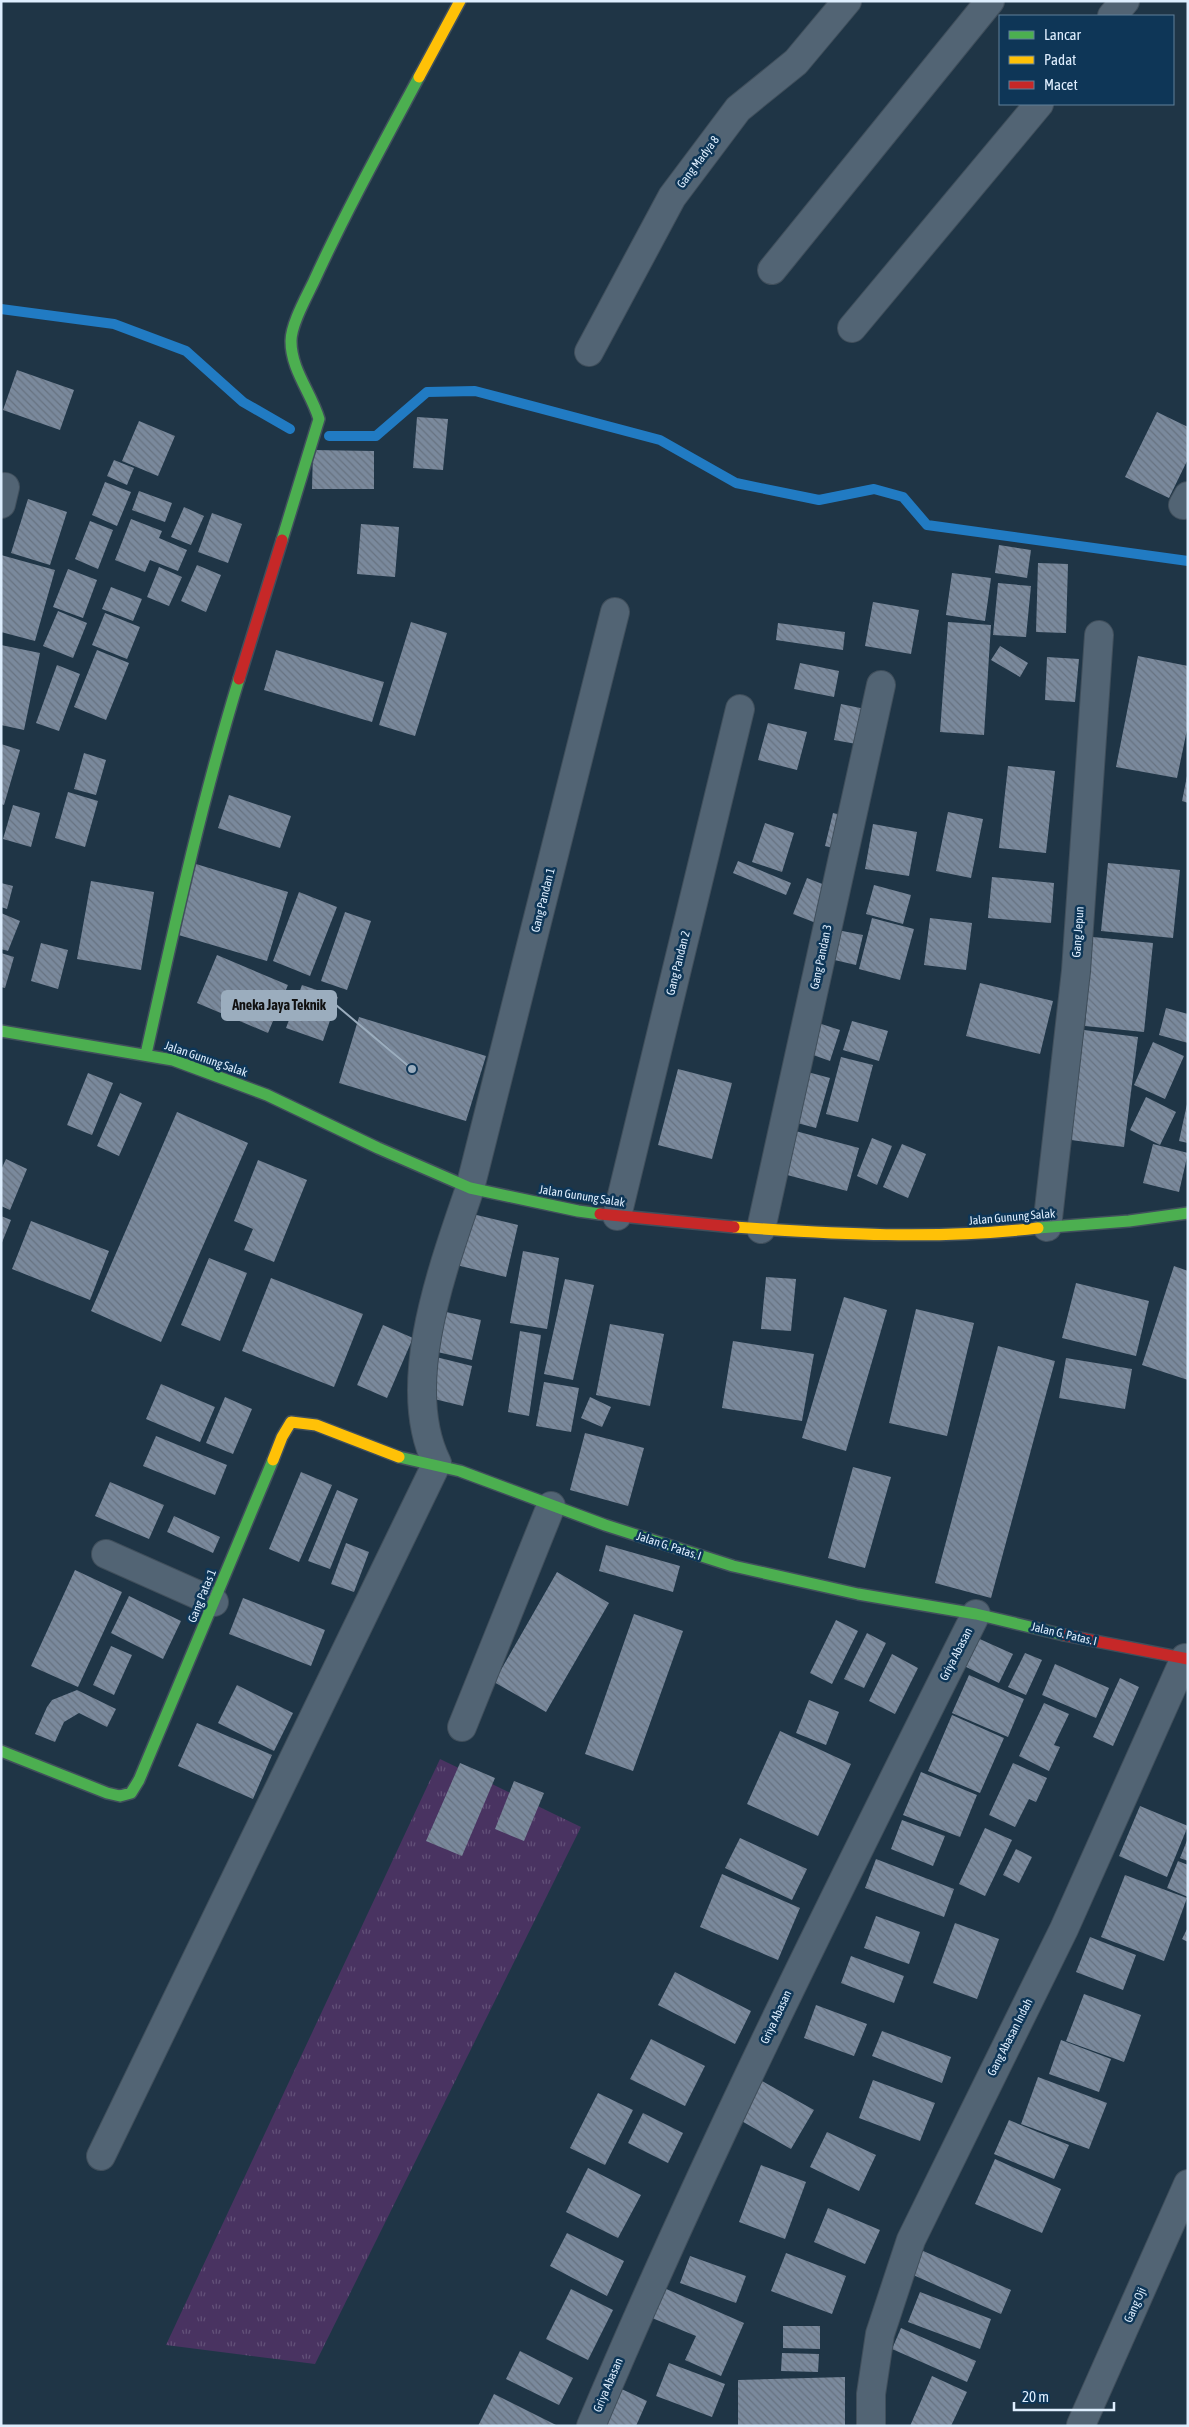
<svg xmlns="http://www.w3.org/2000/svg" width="1189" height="2427" font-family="'Asap Condensed',sans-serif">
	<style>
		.grass { fill: url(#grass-tufts) }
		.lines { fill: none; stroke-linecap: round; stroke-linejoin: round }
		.stream { stroke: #217bc3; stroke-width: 10 }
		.building { fill: url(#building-back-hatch) }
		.street-casing { stroke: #404f5c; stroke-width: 30 }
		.fast-casing { stroke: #404f5c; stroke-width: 14 }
		.slow-casing { stroke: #404f5c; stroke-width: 14 }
		.jam-casing { stroke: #404f5c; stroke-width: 14 }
		.street { stroke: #526474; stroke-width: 28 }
		.fast { stroke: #4caf50; stroke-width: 11 }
		.slow { stroke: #ffc107; stroke-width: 11 }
		.jam { stroke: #c62828; stroke-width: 11 }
		.labels { text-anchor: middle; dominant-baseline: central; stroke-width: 5; stroke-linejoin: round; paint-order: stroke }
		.street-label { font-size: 12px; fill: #deeefe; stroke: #0e3657 }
		.leader { fill: none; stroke: #9badbe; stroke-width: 2 }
		.callout-dot { fill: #9badbe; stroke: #0e3657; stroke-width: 2 }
		.callout { fill: #9badbe; stroke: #9badbe; stroke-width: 2 }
		.callout-label { font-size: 14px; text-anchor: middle; font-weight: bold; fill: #111 }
	</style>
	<defs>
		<pattern id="grass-tufts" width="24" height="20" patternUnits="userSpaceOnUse" patternTransform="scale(1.25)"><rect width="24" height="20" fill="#493361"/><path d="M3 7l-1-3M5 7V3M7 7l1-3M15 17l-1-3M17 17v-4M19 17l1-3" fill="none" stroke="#635179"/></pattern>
		<pattern id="building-back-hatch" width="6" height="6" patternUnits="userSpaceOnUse" patternTransform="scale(1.25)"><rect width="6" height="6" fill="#7a899c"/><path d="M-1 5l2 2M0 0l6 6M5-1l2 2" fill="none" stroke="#677280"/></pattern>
	</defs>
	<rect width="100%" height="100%" fill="#1f3546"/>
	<!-- grass -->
	<path class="grass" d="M440,1759L581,1827L315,2364L166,2345Z"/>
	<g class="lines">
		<!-- stream -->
		<path class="stream" d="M1,309L114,324L186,351L243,402L290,429
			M329,436H376L427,392L475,391L660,440L736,483L819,500L874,489L903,497L927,525L1188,561"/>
	</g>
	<!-- building -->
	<path class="building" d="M17,370L74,390L60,430L3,410Z
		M1157,412L1188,427V459L1169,498L1125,477Z
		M417,417L448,419L443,470L413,468Z
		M139,421L175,436L158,476L122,461Z
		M313,450L374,451V489H312Z
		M114,460L134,468L127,485L107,476Z
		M105,482L131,492L117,526L92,515Z
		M139,491L172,503L165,522L132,510Z
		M28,499L67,512L50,565L11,553Z
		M184,507L204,516L191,545L171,537Z
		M212,513L242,524L228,563L198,552Z
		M131,519L162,531L159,538L187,550L178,571L150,560L145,572L115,560Z
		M90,521L113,530L98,569L75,559Z
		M361,524L399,527L395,577L357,574Z
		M999,545L1031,550L1027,578L995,573Z
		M1,555L55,570L35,641L1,632Z
		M1038,563L1068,564L1066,633L1036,632Z
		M197,565L221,575L206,612L181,601Z
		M159,567L182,577L169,606L147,597Z
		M68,569L97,580L83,618L53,607Z
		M952,573L991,578L985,621L946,615Z
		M998,583L1031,586L1026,637L993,635Z
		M111,587L142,599L133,621L102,609Z
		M873,602L919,610L911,654L865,646Z
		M58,611L87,623L73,658L43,646Z
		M105,613L140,627L127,659L92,645Z
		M411,622L447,633L415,736L379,725Z
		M948,622L991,625L984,735L940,732Z
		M778,623L845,632L843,650L776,640Z
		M1,645L40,653L24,730L1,725Z
		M1000,646L1028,663L1020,677L991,660Z
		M97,650L129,663L106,720L74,707Z
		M276,650L384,682L372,722L264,690Z
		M1138,656L1188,666V725L1177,778L1116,767Z
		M1047,657L1079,659L1075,702L1045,700Z
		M800,663L839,671L834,697L794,689Z
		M57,665L80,674L59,731L36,723Z
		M841,704L870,710L862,745L834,740Z
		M768,723L807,732L797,770L758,760Z
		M1,744L20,750L4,805L1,804Z
		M84,753L106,760L96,795L74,789Z
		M1008,766L1055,771L1046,853L999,848Z
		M1187,776H1188V803L1182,801Z
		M68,792L98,801L85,847L55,838Z
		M229,795L291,816L280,848L218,828Z
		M13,805L40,813L31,847L3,839Z
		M948,812L983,819L971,878L936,871Z
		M833,813L846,816L838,849L825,846Z
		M765,823L794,833L782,872L752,862Z
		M873,824L917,832L909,876L865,869Z
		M738,861L791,883L786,895L733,873Z
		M1108,863L1180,870L1173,938L1101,931Z
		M196,864L288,892L267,961L175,934Z
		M992,877L1054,883L1051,923L988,918Z
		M807,878L830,887L816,923L793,914Z
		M91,881L154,892L141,970L77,959Z
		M1,883L13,886L7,909L1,907Z
		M874,885L911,895L903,924L866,914Z
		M299,892L337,907L310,976L273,961Z
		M345,912L371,921L347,990L321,981Z
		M1,913L20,921L8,951L1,949Z
		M872,918L914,929L900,980L859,969Z
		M930,918L972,923L966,970L924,965Z
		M832,929L863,935L856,965L826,958Z
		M1093,937L1153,943L1144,1032L1085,1026Z
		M41,943L68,950L58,989L31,981Z
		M1,953L14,957L5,988L1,987Z
		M217,955L288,985L268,1033L197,1003Z
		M980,983L1053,1001L1040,1054L966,1036Z
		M302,985L338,997L323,1041L286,1028Z
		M1166,1008L1188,1014V1043L1159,1035Z
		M359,1017L486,1056L466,1121L339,1083Z
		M812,1021L840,1030L830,1061L802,1051Z
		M852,1021L888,1031L879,1061L843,1050Z
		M1084,1030L1138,1037L1124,1147L1071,1140Z
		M1153,1042L1184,1056L1165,1099L1134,1085Z
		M841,1057L873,1065L858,1122L826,1114Z
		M678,1069L732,1083L712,1159L658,1145Z
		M800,1070L830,1078L816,1128L786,1120Z
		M88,1073L113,1083L92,1135L67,1125Z
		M120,1093L142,1103L119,1156L97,1146Z
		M1146,1097L1176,1112L1160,1145L1130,1130Z
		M1187,1104H1188V1143L1179,1141Z
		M177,1112L248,1143L161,1342L91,1311Z
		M788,1129L859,1148L847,1191L776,1172Z
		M872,1138L892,1146L877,1185L857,1176Z
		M902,1144L926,1154L908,1198L883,1187Z
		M1153,1144L1188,1153L1179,1192L1143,1183Z
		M6,1159L27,1169L10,1210L1,1206V1170Z
		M258,1160L307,1180L274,1262L244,1250L253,1229L234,1221Z
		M464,1212L518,1225L506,1277L452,1264Z
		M1,1216L11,1220L1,1245Z
		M31,1221L109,1251L90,1300L12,1269Z
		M523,1251L559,1258L547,1329L510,1323Z
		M209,1258L247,1273L220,1341L181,1325Z
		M1174,1266L1188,1271V1380L1142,1365Z
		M766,1277L796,1279L791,1331L761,1329Z
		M271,1278L363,1314L334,1387L242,1351Z
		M565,1279L594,1285L573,1380L544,1374Z
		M1076,1283L1149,1301L1136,1356L1062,1338Z
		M844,1297L887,1310L846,1451L802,1438Z
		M916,1309L974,1323L947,1436L889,1423Z
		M442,1311L481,1320L472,1360L433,1351Z
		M610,1324L664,1334L650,1406L596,1395Z
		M383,1325L413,1338L387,1398L357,1385Z
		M520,1331L541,1335L529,1416L508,1412Z
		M733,1341L814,1354L802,1421L722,1408Z
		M998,1346L1055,1361L991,1598L935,1583Z
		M436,1357L472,1366L463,1406L426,1397Z
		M1066,1358L1132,1369L1125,1409L1059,1398Z
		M544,1382L579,1388L571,1432L536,1426Z
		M161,1384L215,1407L200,1442L146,1419Z
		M225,1397L252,1409L233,1454L206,1443Z
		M590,1397L611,1407L602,1427L581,1418Z
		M585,1433L644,1448L628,1506L570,1490Z
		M156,1436L227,1465L215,1495L143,1466Z
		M853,1467L891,1477L865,1568L828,1558Z
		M301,1472L332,1485L299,1562L269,1549Z
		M110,1482L164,1505L149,1539L95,1516Z
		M337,1490L358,1499L330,1569L308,1561Z
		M174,1516L220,1537L213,1553L167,1532Z
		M346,1543L369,1552L354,1592L331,1584Z
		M606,1545L680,1566L673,1592L599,1571Z
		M75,1570L122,1592L78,1687L31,1666Z
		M557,1572L609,1603L546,1712L494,1682Z
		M129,1596L181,1621L163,1659L111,1633Z
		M243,1598L325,1630L311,1666L229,1634Z
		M634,1614L683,1631L633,1771L585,1754Z
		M836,1620L858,1631L832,1684L810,1673Z
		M867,1633L886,1643L864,1688L844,1679Z
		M973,1636L1013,1654L999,1683L960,1664Z
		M111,1646L132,1655L114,1695L93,1685Z
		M1025,1653L1042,1660L1026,1695L1008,1687Z
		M892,1654L918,1668L895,1714L869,1701Z
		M1055,1664L1109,1688L1096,1718L1042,1695Z
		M969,1675L1024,1699L1008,1737L952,1713Z
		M1120,1678L1139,1687L1113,1746L1093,1737Z
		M237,1685L293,1713L274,1751L218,1723Z
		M77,1690L116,1709L107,1727L79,1713L64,1722L55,1742L35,1734L47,1707L52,1700Z
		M809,1700L839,1712L826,1745L796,1733Z
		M1044,1703L1069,1714L1054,1745L1060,1747L1049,1771L1019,1756Z
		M952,1715L1004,1738L980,1793L928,1771Z
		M197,1723L272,1755L253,1799L178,1766Z
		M780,1731L851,1764L818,1836L747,1804Z
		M460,1763L495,1778L462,1856L426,1841Z
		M1013,1763L1047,1778L1036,1802L1029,1799L1015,1827L989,1815Z
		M921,1772L977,1795L960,1837L903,1815Z
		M514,1781L544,1793L524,1841L495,1829Z
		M1140,1806L1188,1826L1167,1877L1119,1856Z
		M902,1820L945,1836L933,1866L891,1849Z
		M985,1828L1012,1840L985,1896L959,1884Z
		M740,1838L807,1869L792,1900L725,1868Z
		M1188,1838V1861L1180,1858Z
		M1016,1849L1032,1857L1019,1883L1003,1875Z
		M876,1859L954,1889L944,1917L865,1888Z
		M1178,1861L1188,1865V1897L1167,1888Z
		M722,1874L800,1908L778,1960L700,1927Z
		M1125,1875L1187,1898L1164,1961L1101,1937Z
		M876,1916L920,1932L909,1964L864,1948Z
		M955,1923L999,1939L977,1999L933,1983Z
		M1188,1927V1942L1182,1939Z
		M1090,1937L1136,1955L1123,1990L1076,1972Z
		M851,1956L904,1976L894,2003L841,1983Z
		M675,1972L751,2011L735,2044L658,2005Z
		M1084,1994L1141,2015L1124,2062L1066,2041Z
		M816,2005L867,2024L854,2056L804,2038Z
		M882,2031L951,2057L942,2083L872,2056Z
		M651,2039L705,2066L685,2106L630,2079Z
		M1061,2040L1111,2059L1099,2092L1049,2074Z
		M1038,2077L1107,2103L1089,2149L1021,2124Z
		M760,2080L814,2110L791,2149L738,2119Z
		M873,2080L935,2103L920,2141L859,2118Z
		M598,2093L633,2110L605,2165L570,2148Z
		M643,2113L683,2133L668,2163L628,2143Z
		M1009,2120L1069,2145L1054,2179L994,2154Z
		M827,2132L876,2155L859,2191L810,2167Z
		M995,2159L1061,2189L1042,2233L975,2204Z
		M761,2165L806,2182L785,2239L739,2222Z
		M588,2168L641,2195L618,2238L566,2212Z
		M828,2208L880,2230L865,2264L814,2242Z
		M567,2233L624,2261L607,2296L550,2266Z
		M912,2246L1011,2290L1001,2314L902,2270Z
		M786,2253L846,2276L832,2314L771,2291Z
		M690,2256L746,2276L736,2303L680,2283Z
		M664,2288L744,2323L721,2376L685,2360L696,2336L652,2318Z
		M571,2289L613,2310L588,2360L546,2339Z
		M920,2292L991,2319L980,2349L908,2322Z
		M783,2326H820V2349L783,2348Z
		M901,2328L976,2361L967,2382L892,2349Z
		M520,2351L573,2378L559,2405L506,2379Z
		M782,2353L819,2354L818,2372L781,2371Z
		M669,2363L725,2384L712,2417L656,2396Z
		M932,2376L967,2392L951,2426H910Z
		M845,2377V2426H738V2380Z
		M611,2384L647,2401L636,2426H596Z
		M494,2394L558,2426H478Z"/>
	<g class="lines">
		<defs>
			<path id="street" d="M1112,16L1125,1
				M772,270L990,1
				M852,328L1039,104
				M589,352L672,197L738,109L796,62L847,1
				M1,504L5,487
				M1183,505L1188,496
				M617,1216L740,709
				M1047,1227L1076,971L1099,635
				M761,1229L881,685
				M106,1554L214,1602
				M462,1727L551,1506
				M101,2156L437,1463C398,1385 444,1265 470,1188L615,612
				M1081,2425L1188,2184
				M591,2426C707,2150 842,1882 976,1614
				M871,2426V2394L880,2334L911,2240L1064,1929L1185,1658"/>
			<path id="fast" d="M282,540L319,419C311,392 291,370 291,341C291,324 307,296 314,281C346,211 383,144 419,77
				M1,1031L173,1060L267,1095L378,1148L470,1188L578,1211L600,1214
				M146,1054C174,928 201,803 239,679
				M1038,1228L1129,1221L1188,1213
				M399,1457L460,1471L605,1525L733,1566L858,1594L976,1614L1064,1635
				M1,1751L107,1793L120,1796L131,1793L139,1780L273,1460"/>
			<path id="slow" d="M419,77L460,1
				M734,1227C835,1234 937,1240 1038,1228
				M273,1460L282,1437L291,1422L316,1425L399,1457"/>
			<path id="jam" d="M239,679L282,540
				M600,1214L734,1227
				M1064,1635L1188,1659"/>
		</defs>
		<!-- street casing -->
		<use href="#street" class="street-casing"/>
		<!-- fast casing -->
		<use href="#fast" class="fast-casing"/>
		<!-- slow casing -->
		<use href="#slow" class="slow-casing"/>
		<!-- jam casing -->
		<use href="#jam" class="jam-casing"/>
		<!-- street -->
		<use href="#street" class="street"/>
		<!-- fast -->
		<use href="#fast" class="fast"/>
		<!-- slow -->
		<use href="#slow" class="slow"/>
		<!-- jam -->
		<use href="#jam" class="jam"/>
	</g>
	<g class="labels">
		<!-- street labels -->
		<g class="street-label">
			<text transform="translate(698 162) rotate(-53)">Gang Madya 8</text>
			<text transform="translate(543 900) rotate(-76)">Gang Pandan 1</text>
			<text transform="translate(1078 932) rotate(-86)">Gang Jepun</text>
			<text transform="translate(821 957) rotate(-78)">Gang Pandan 3</text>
			<text transform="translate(678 963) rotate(-76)">Gang Pandan 2</text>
			<text transform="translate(206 1059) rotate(19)">Jalan Gunung Salak</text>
			<text transform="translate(582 1196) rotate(9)">Jalan Gunung Salak</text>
			<text transform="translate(1012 1217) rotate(-5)">Jalan Gunung Salak</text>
			<text transform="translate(669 1546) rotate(18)">Jalan G. Patas. I</text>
			<text transform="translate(202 1596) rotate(-68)">Gang Patas 1</text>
			<text transform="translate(1064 1634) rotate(13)">Jalan G. Patas. I</text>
			<text transform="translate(956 1654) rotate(-63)">Griya Abasan</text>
			<text transform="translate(776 2017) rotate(-65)">Griya Abasan</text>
			<text transform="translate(1010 2037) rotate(-63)">Gang Abasan Indah</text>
			<text transform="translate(1135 2305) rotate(-66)">Gang Oji</text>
			<text transform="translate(608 2385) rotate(-67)">Griya Abasan</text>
		</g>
	</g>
	<!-- callouts -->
	<path class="leader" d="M412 1069L336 1005"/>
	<circle class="callout-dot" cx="412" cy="1069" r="5"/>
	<rect class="callout" x="222" y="991" width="114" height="29" rx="5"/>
	<g class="callout-label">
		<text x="279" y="1010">Aneka Jaya Teknik</text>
	</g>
	<!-- border -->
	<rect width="1189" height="2427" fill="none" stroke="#deeefe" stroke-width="5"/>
	<!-- legend -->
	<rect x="999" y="15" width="175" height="90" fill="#0e3657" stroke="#61809a"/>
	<rect x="1009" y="31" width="25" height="8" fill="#4caf50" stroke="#61809a"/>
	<text x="1044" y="40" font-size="15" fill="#deeefe">Lancar</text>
	<rect x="1009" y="56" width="25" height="8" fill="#ffc107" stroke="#61809a"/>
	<text x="1044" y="65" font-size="15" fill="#deeefe">Padat</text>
	<rect x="1009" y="81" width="25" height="8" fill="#c62828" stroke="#61809a"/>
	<text x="1044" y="90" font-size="15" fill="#deeefe">Macet</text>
	<!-- scale -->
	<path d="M1014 2402v8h100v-8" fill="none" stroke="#deeefe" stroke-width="2.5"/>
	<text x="1022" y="2402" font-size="15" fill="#deeefe" stroke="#0e3657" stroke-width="4" paint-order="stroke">20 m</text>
</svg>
